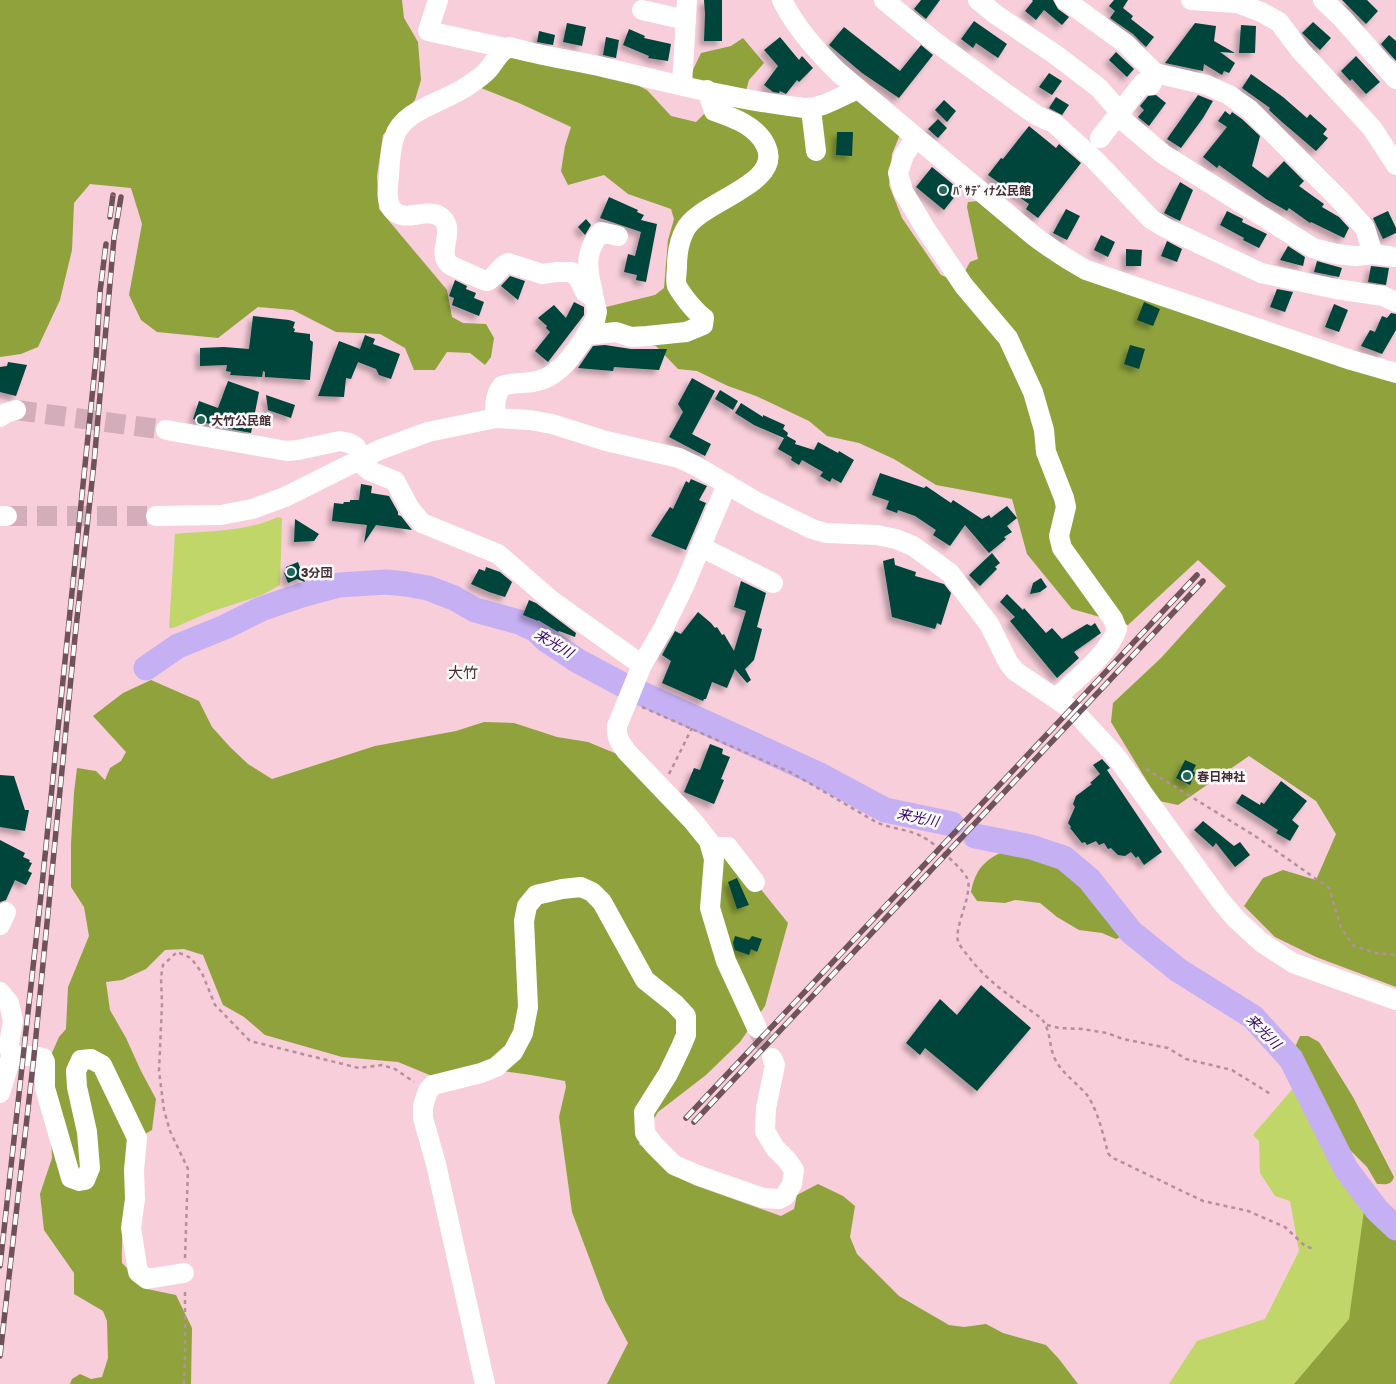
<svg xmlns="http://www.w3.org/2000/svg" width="1396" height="1384" font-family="'Golos Text','Noto Sans JP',sans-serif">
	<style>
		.green { fill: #c1d668 }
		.forest { fill: #8fa23c }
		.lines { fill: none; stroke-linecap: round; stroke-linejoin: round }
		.river { stroke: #c5b0f3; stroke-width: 25 }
		.building { fill: #00443a; filter: url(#shadow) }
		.minor-tunnel { stroke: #d3adb9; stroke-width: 20; stroke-dasharray: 20 10; stroke-linecap: butt }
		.path { stroke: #b3909a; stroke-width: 2.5; stroke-dasharray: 4 4; stroke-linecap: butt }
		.minor { stroke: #fff; stroke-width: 20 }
		.rail-casing { stroke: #70525b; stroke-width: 5.5 }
		.rail { stroke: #fbfbfb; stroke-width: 4; stroke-dasharray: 11; stroke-linecap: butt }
		.poi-dot { fill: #21675a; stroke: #fbfbfb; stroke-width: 2 }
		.labels { text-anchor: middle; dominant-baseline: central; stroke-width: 5; stroke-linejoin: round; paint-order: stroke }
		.poi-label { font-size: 12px; font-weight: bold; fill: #452b33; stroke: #fbfbfb; text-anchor: start }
		.water-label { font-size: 14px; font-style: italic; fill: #38026a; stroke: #fbfbfb }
		.quarter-label { font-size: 15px; fill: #452b33; stroke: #fbfbfb }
	</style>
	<defs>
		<filter id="shadow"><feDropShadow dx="-4.5" dy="4.5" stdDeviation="2.5" flood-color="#0004"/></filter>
	</defs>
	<rect width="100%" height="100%" fill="#f7ceda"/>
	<!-- green -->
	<path class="green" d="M278,517L282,518L280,585L262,595L210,612L173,628H169L175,534C209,531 246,532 278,517Z
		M1301,1079L1376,1195L1349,1319L1294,1384H1169L1197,1341L1265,1319L1299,1251L1290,1201L1275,1196L1260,1173L1259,1141L1253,1135Z"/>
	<!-- forest -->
	<path class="forest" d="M0,0H402L404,18L418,42L421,80L415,100L383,135L377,176L379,209L447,290L452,317L463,323L486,324L494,338L491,357L485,365L470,353L447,352L435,370H414L405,348L380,334L336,332L293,310L258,307L218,338L157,332L141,320L129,295L142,224L131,188L90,184L74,203L72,250L60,300L38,347L21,354L0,357Z
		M743,38L764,63L749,80L745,94L757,105L855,93L901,132L892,154L889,185L902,218L941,275L951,279L964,273L970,262L978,259L967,207L968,202L978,201L1053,257L1396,382V987L1316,957L1275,937L1244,906L1263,878L1283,870L1316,880L1336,834L1316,801L1249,756L1178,805L1159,801L1111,722L1113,703L1161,658L1226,586L1198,560L1128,625L1072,609L1027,554L1012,499L936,485L894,459L859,443L827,436L809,421L756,396L728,386L697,371L678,369L656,346L624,339L605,324L606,307L655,295L664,288L668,240L674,219L671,209L628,194L604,175L568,185L561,171L565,146L571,127L519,103L481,88L509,58L534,60L625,79L647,90L671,116L696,122L705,113L691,74L701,53L731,46Z
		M151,680L199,701L212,727L230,747L248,764L272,779L375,746L456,731L484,722L514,723L557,737L588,742L617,754L747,872L788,923L765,1006L740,1042L706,1075L658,1112L639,1144L694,1185L781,1216L794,1209L797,1195L818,1184L843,1196L855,1206L850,1237L857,1254L899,1296L949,1325L964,1327L986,1324L1003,1333L1046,1345L1059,1359L1078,1384H607L628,1343L605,1300L572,1212L559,1117L566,1087L565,1081L531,1075L481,1068L432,1076L398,1062L342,1057L265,1035L244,1017L223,1005L203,955L184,949L165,950L146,969L122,980L106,982L110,1010L126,1038L141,1071L156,1099L152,1130L140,1137C132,1179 120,1220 122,1263L147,1289L176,1295L192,1328L191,1384H70L72,1379L80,1374L91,1379L102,1377L108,1358L107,1321L103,1311L74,1294V1273L44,1230L40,1194L52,1158L48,1062L59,1037L66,1029L68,987L89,936L84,907L71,887V843L74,793L77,768L96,771L105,780L110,768L121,761L126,752L93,716L123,693Z
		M1012,848C1028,854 1044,857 1059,864C1083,876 1105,912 1122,932L1123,936L1116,939L1102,933L1079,930L1057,917L1040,903L1015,900L1005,903L977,901L971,892C976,866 988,857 1012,848Z
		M1300,1036H1308L1319,1042L1353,1097L1394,1177C1391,1186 1385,1184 1377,1184L1367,1167L1339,1139L1317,1100L1309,1077L1297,1065L1294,1053L1296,1045Z
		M1366,1196L1396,1229V1384H1294L1349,1319Z"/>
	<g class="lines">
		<!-- river -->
		<path class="river" d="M146,668L178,646L225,627L261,609L302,595L339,585L386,582L406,584L428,588L454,598L475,610L519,622L536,630L545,639L578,661L623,685L818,774L885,810L952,824
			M975,836L1031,847L1064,858L1089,879L1131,932L1178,970L1253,1017L1291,1059L1346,1169L1377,1210L1396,1228"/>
	</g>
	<!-- building -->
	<path class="building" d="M704,0H722V41H704L705,14Z
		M921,0H940L926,19L914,9Z
		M1032,0H1053L1058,9L1069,17L1062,25L1044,10L1036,20L1025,11L1033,1Z
		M1114,0H1128L1123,8L1133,16L1131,19L1154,37L1146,47L1133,34L1110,18L1115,11L1109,6Z
		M1342,0H1367L1378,11L1366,24Z
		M974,21L1007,44L998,58L976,43L973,48L961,39Z
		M1313,22L1331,38L1320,50L1302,33Z
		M567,23L586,27L582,46L563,42Z
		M1195,23L1216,26L1214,41L1235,53L1220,52L1235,63L1229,73L1224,71L1222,75L1204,64L1203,71L1165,63Z
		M1241,25L1256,26L1255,53H1239Z
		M844,27L900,71L921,45L933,55L899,98L862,73L829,45Z
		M629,29L645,36L644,38L671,44L668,61L648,58L649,56L623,45Z
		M539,31L555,35L553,45L537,42Z
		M1389,35L1396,41V61L1381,44Z
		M606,37L619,40L616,58L603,55Z
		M780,37L799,60L802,56L813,68L799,82L797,80L786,94L780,91L779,93L773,92L764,85L778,66L764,50Z
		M1116,52L1134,69L1127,77L1109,60Z
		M1356,56L1380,82L1366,94L1352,79L1350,81L1341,71Z
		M1049,73L1062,81L1052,95L1039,87Z
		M1251,74L1283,97L1307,118L1310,114L1327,129L1323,134L1328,138L1316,151L1282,122L1269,110L1270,108L1242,88Z
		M1156,95L1166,103L1149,126L1138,117L1144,110L1140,106L1148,96Z
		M1198,95L1213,101L1203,118L1181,148L1167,139Z
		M1056,97L1069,105L1062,115L1049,108Z
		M944,100L956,111L947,122L935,110Z
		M1225,111L1230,115L1232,112L1242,119L1260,136L1252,166L1268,178L1284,161L1304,181L1299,186L1324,204L1322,207L1339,217L1349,228L1344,238L1311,222L1310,223L1289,208L1287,211L1266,199L1219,165L1217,168L1203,157L1227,127L1218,121Z
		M938,119L947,128L938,138L928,129Z
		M1029,126L1056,148L1059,144L1081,163L1038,218L1026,209L1029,204L988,175L1001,158L1003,159Z
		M837,132H853L852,156L836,155Z
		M932,167L960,190L944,210L916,187Z
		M1180,182L1193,190L1180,221L1164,213Z
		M609,197L638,210L637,212L644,215L641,220L657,224L646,282L636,280L637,275L624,272L628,254L635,256L641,232L600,218Z
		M1066,209L1080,216L1067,240L1053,233Z
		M1227,211L1243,219L1242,222L1267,234L1259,248L1243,240L1244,238L1220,225Z
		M1388,211L1396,228V233L1383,239L1373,218Z
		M586,219L591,225L585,235L578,227Z
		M1101,235L1115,242L1108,257L1094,250Z
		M1167,241L1182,249L1177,262L1161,256Z
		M1288,246L1305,257L1303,266L1280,260Z
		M1126,249L1142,250L1141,266H1126Z
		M1317,261L1342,268L1339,277L1314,272Z
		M1371,266L1389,268L1386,285L1368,282Z
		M510,276L525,281L518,300L501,286Z
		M455,280L467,286L466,289L476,293L474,298L484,302L479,316L452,305L454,298L449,296Z
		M1277,289L1293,292L1285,312L1270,307Z
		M574,302L584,307V315L548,362L535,351L550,332L546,328L547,326L538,318L554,305L566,318Z
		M1144,302L1160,309L1153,326L1137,320Z
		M1334,304L1348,310L1339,332L1325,327Z
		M1391,313L1396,314V330L1382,354L1361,346L1370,330L1375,332L1382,316L1387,318Z
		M253,316L289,320L295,322L293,328L295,329L294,332L310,334V340L313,342L310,380L265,377V372L263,371L262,377L230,375L231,372L226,371L227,365L200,366V348L224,347L249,349Z
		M365,335L375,339L373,344L400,354L391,379L379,375L376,369L358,362L351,379L346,378L344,397L318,396L339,341L360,349Z
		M605,345L631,349H667L659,370L614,367L613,371L578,368L593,346Z
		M1130,345L1145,349L1139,369L1124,364Z
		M8,362L27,365L16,396L0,392V367L7,366Z
		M692,378L715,391L692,434L711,444L705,456L669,437L683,412L678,404Z
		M228,381L259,392L251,433L220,427L193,419L199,401L218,408Z
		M720,390L738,401L733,410L715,399Z
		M266,395L295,405L291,418L268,410Z
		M741,403L763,417V415L785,425L783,429L788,433L787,436L796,441L795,444L814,450L818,442L838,453L839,451L854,460L841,483L832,478L830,482L820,476L823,472L802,460L799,465L791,460L792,457L778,449L784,438L754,425L735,413Z
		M880,473L924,488L926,486L951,503L953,500L982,519L989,515L991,518L1007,506L1017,518L1007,526L1012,532L1004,537L1006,539L989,553L965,525L950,546L933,535L936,530L915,516L898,510L897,513L886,509L889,501L872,495Z
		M691,479L707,486L699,500L706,503L686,550L651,536L670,507L673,509L686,481L689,483Z
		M361,484L372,486L371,493L389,496L398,512V515L401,516L412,530L376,525L364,543L367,525L332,521L334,503L343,504L344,502H350V500H359Z
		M295,519L319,534L314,541L294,542Z
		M992,553L1000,563L995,567L997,569L980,586L969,575Z
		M894,558L895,565L916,572L915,576L944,584L951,593L941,625L937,623L935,629L892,617L883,561Z
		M298,562L305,582L297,579L288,583L284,573L288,572L286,567Z
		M486,567L500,572L512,582L505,597L489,592L471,584L479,569L485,571Z
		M1041,578L1047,587L1040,592L1030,594L1033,583Z
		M741,581L766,593L757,627L762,629L754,660L745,669L751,680L747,683L735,669L727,688L712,682L706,699H704L703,701L662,683L671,661L662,655L675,631L681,634L698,612L711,623L715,628L717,627L722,635L724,634L734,651L746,611L734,607Z
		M1007,594L1023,610L1024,608L1046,633L1052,628L1062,639L1087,624L1091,626L1095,623L1101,633L1074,652L1079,658L1057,678L1010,621L1015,617L1000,602Z
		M529,600L536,603L576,633L575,637L559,631L558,632L538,620V621L523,615Z
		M710,744L723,749L722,754L730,757L721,779L724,780L714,804L684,792L694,768L700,770Z
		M1102,759L1110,768L1107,770L1162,852L1144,865L1138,856L1136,858L1131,852L1125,856L1118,855L1111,848L1108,849L1104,843L1099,845L1096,841L1087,845L1085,842L1082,843L1070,828L1071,827L1068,823L1075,807L1073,804L1076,796L1092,784L1090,783L1100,774L1093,765Z
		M1185,760L1196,765L1193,771L1195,773L1190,785L1176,778Z
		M0,775L14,776L25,810H29L25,831L0,827Z
		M1281,781L1307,801L1292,820L1299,826L1290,841L1276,833L1278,830L1236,803L1242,794L1260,805L1261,802L1264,804Z
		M1203,821L1234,846L1240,842L1250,855L1235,867L1216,843L1213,847L1194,830Z
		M0,840L25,853L23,857L30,860L29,862L32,863L28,871L32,873L26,885L15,880L6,900L0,902Z
		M737,878L749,905L737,909L728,882Z
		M735,936L749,940L752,936L762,939L757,952L751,949L749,955L735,950L733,943Z
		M981,985L1031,1028L977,1091L925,1048L920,1055L906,1043L940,999L957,1015Z"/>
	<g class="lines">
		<!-- minor-tunnel -->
		<path class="minor-tunnel" d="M16,410L166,430
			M7,516H156
			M757,1028L772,1058"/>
		<!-- path -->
		<path class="path" d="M642,707L792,773L876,822C891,829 908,829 923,837C933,842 962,868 967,878C970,884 968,891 967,897C965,908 955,931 958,941C960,947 965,952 969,957C988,983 1015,999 1041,1018C1052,1031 1048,1047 1056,1061C1064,1075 1077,1083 1087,1095C1098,1111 1103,1134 1108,1153L1111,1157L1203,1201L1248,1211L1285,1227L1305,1246L1314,1249
			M1146,769L1255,836L1329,888L1341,928L1354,946L1376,953L1396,955
			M669,774L692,728
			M1047,1025L1059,1028L1082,1029L1107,1033L1123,1039L1168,1048L1186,1059L1232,1070L1272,1095
			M185,1258L188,1169L170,1131L164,1110L159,1071L162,1004L161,977L163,965L177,952L191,958L202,973L215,1005L250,1041L359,1068L382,1065L395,1069L414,1082
			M184,1384L185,1352V1289"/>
		<!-- minor -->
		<path class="minor" d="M438,0L428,31L505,48
			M782,0C796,28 816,50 838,72L1034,236C1051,249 1068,260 1086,270L1351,360L1396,373
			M884,0L934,41L1008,95L1036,115L1054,123L1095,160L1151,219L1164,227L1261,273L1336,289L1383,296L1396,302
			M978,0L995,14L1056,55L1099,88L1120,112L1125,122L1163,154L1313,248L1336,254L1356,256L1373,254L1396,257
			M1065,0L1126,44L1155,73L1207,85L1229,95L1250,110L1339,199L1365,228L1373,254
			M1191,0L1237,3L1261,12L1279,22L1300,50L1372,128L1396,165
			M1323,0L1342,18L1396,79
			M642,10L686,20
			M682,85L687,0
			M811,109L816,151
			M916,137L904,155L898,173L903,191L925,228L964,286L1008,338L1033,392L1044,430L1046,452L1064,498L1066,507L1059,536L1062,548L1113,619L1117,629C1109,654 1075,680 1056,698
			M1100,138L1143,83L1151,85L1155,73
			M593,293C587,269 584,252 601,232L618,236
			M586,335L616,332L631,337L647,336L686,332L703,325L704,318C695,312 682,295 677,286C675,281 677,272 677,267C677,255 679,241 685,230C699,201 784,185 766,146C757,126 734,118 714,111L707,90
			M0,417L6,413L16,410
			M496,418C495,406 494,396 502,386C513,382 526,384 537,381C564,375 582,342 595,320L597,312L594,298L585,292L579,279L572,272H557L542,274L508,263C498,267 496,278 487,281C478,279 471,274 463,271C458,269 453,267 449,264C437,253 454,233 444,220C429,203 405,226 392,209C385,200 388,186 389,176C390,163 390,150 394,138C402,109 446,102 469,85C475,81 482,76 487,71C495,63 499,50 510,47C540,56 572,60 603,67C669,83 736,100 804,108C822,109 841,96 858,89
			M166,430L287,451L298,450L340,441L349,443L356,447L365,467L370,471L395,481L410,509L422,523L498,554L552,601L642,665
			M727,484L685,584L664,627L642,665L617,726C616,737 620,742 626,751L692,820L709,841L714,859L710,908L726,961L757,1028
			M0,516H7
			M156,516L221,515L252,509L285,497L379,450L428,432L496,418L530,420L552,424L606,441L679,458L696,466L757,502L812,529L826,533L877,535L896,539L913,546L950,573L989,624L1008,662L1015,671L1074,711L1115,755L1220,900L1237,920L1261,942L1293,963L1396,1000
			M701,547L773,583
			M711,848L728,847L755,882
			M0,925L6,912
			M0,992L9,1003L13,1021L9,1044L11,1057L0,1093
			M11,1057C23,1055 31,1055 43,1058L45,1062V1088L71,1178L79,1181L85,1180L90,1168L87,1132L77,1087L76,1071L81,1060L91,1059L102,1065L137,1138L134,1170L135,1199L131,1228L138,1272L147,1279L184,1273
			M485,1384L436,1164L423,1118V1106L428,1091L433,1085L481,1073L496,1067L513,1052L523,1033L528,1007L524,921L527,906L536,895L562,889L581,887L592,892L602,902L645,980L675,1004L686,1016V1035L681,1047L668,1074L644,1112L645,1133L654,1145L674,1165L697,1175L763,1198L779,1199L785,1196L792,1184L794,1170L787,1160L775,1148L765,1131L766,1108L775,1065L772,1058"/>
		<defs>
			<path id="rail" d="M110,217L113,195
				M686,1118L1197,575
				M694,1122L1203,581
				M0,1266L41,895L96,358L100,292L106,244
				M0,1356L34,1056L75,637L94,463L114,238L121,197"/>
		</defs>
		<!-- rail casing -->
		<use href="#rail" class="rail-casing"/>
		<!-- rail -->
		<use href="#rail" class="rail"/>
	</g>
	<!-- markers -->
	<g class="poi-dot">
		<circle cx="943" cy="190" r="5"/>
		<circle cx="201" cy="420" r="5"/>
		<circle cx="291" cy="572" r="5"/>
		<circle cx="1187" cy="776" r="5"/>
	</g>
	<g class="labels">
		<!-- poi labels -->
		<g class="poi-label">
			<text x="953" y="190">ﾊﾟｻﾃﾞｨﾅ公民館</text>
			<text x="211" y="420">大竹公民館</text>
			<text x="301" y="572">3分団</text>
			<text x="1197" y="776">春日神社</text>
		</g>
		<!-- water labels -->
		<g class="water-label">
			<text transform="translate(554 643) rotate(31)">来光川</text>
			<text transform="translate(918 817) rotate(12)">来光川</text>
			<text transform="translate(1264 1031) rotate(45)">来光川</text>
		</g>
		<!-- quarter labels -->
		<g class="quarter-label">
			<text x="463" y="672">大竹</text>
		</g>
	</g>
</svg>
